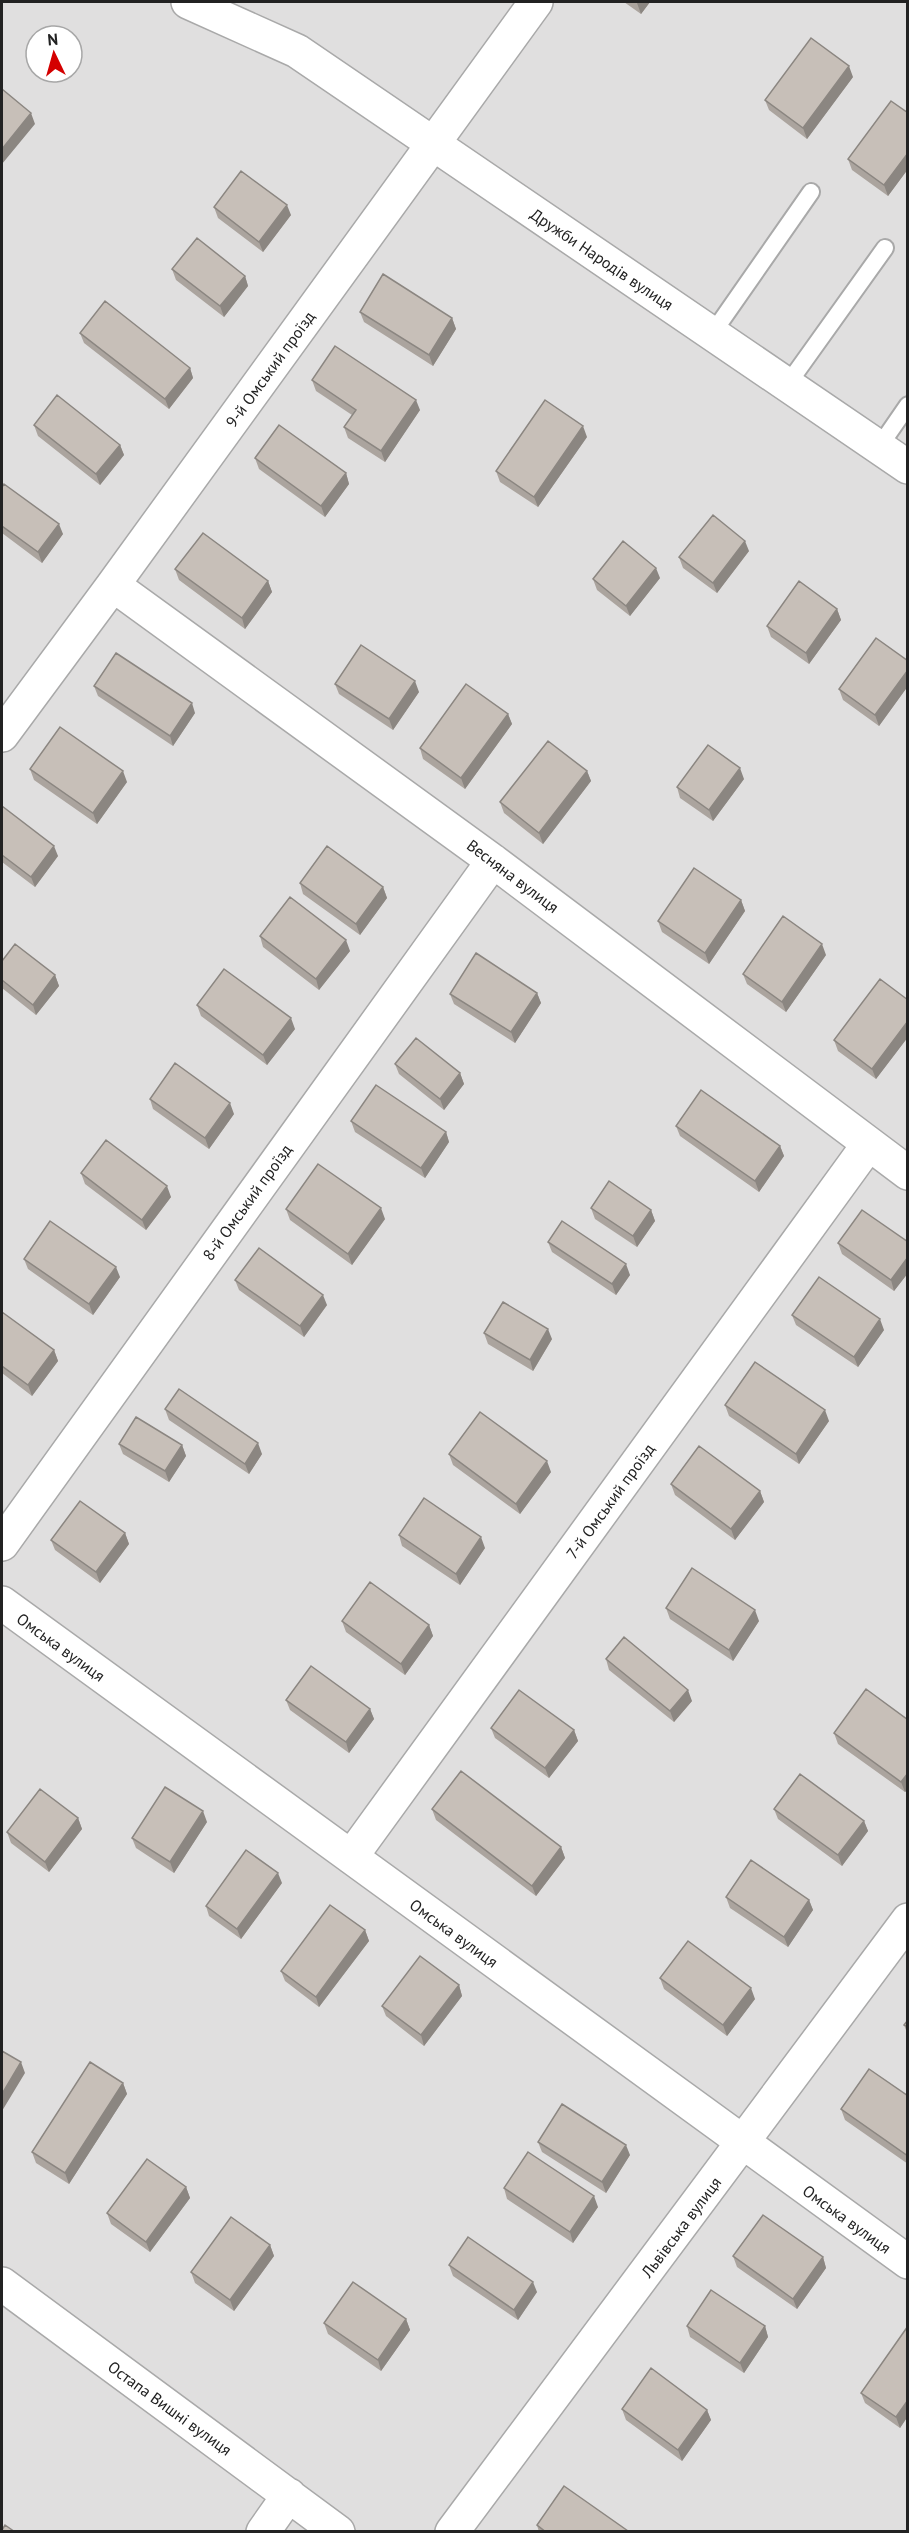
<svg xmlns="http://www.w3.org/2000/svg" width="909" height="2533" font-family="'PT Sans',sans-serif">
	<style>
		.residential { fill: #e0dfdf; fill-rule: evenodd }
		.lines { fill: none; stroke-linecap: round; stroke-linejoin: round }
		.lane-casing { stroke: #a9a9a9; stroke-width: 20 }
		.street-casing { stroke: #a9a9a9; stroke-width: 36 }
		.lane { stroke: #fff; stroke-width: 16 }
		.street { stroke: #fff; stroke-width: 33 }
		.wall { fill: #aba49e }
		.shaded-wall { fill: #8b8681 }
		.building { fill: #c7bfb8; stroke: #8b8681; stroke-width: 1.5 }
		.labels { text-anchor: middle; dominant-baseline: central; stroke-width: 5; stroke-linejoin: round; paint-order: stroke }
		.street-label { font-size: 16px; fill: #222; stroke: #fff }
	</style>
	<rect width="100%" height="100%" fill="#f2efe9"/>
	<!-- residential -->
	<path class="residential" d="M2,2H907V2531H2ZM36,36H72V72H36Z"/>
	<g class="lines">
		<defs>
			<path id="lane" d="M712,334L811,192
				M787,385L885,248
				M879,447L908,405"/>
			<path id="street" d="M188,2L297,51L908,467
				M113,585L493,861L908,1173
				M2,735L113,585L536,2
				M2,1544L493,861
				M2,1603L908,2262
				M351,1857L868,1145
				M2,2284L338,2532
				M263,2532L289,2495
				M452,2532L908,1920"/>
		</defs>
		<!-- lane casing -->
		<use href="#lane" class="lane-casing"/>
		<!-- street casing -->
		<use href="#street" class="street-casing"/>
		<!-- lane -->
		<use href="#lane" class="lane"/>
		<!-- street -->
		<use href="#street" class="street"/>
	</g>
	<!-- wall -->
	<path class="wall" d="M624,2H650L641,14Z
		M853,77L807,139L769,110L765,100Z
		M908,113V169L888,196L852,170L848,159Z
		M214,207L291,215L263,252L218,218Z
		M172,269L245,276L248,286L224,317L176,280Z
		M360,312L452,318L456,329L433,366L364,322Z
		M80,333L190,368L193,378L169,409L84,343Z
		M312,380L420,410L385,462L348,438L344,427L352,415L316,391Z
		M34,425L120,445L124,455L100,485L38,436Z
		M587,437L538,507L500,482L496,471Z
		M255,458L346,473L349,484L325,517L259,469Z
		M2,487L63,534L42,563L2,533Z
		M749,551L717,593L683,568L679,557Z
		M175,569L268,581L272,592L245,629L179,580Z
		M660,578L630,616L597,590L593,579Z
		M837,609L841,620L809,664L771,637L767,626Z
		M908,661V686L879,726L843,700L839,689Z
		M335,684L419,692L393,730L339,694Z
		M94,686L195,713L173,746L98,696Z
		M508,714L512,724L465,789L423,759L420,748Z
		M30,769L127,782L97,824L34,780Z
		M587,771L591,781L543,844L504,813L500,802Z
		M744,779L713,821L680,798L677,787Z
		M2,806L58,856L35,887L2,862Z
		M300,883L383,887L387,898L360,935L303,894Z
		M741,900L745,911L709,964L662,932L658,921Z
		M260,936L350,951L319,990L263,947Z
		M826,955L786,1012L747,984L743,974Z
		M2,961L55,975L59,986L36,1015L2,988Z
		M537,993L541,1003L515,1043L454,1004L450,994Z
		M908,1000V1037L876,1079L838,1051L834,1040Z
		M197,1005L295,1029L267,1065L201,1016Z
		M395,1064L460,1073L464,1084L444,1110L399,1074Z
		M150,1099L234,1114L209,1149L153,1109Z
		M351,1121L446,1132L449,1142L425,1178L355,1132Z
		M676,1126L780,1146L784,1156L759,1192L680,1136Z
		M81,1173L171,1197L146,1230L85,1184Z
		M591,1208L651,1210L655,1221L637,1247L595,1219Z
		M286,1209L385,1219L352,1265L290,1220Z
		M548,1242L630,1275L616,1295L552,1252Z
		M908,1242V1273L894,1291L842,1254L838,1243Z
		M24,1259L120,1277L93,1315L28,1269Z
		M235,1280L327,1305L304,1337L239,1290Z
		M2,1312L54,1350L58,1361L32,1396L2,1373Z
		M792,1315L884,1330L858,1367L796,1325Z
		M484,1333L552,1339L533,1371L488,1344Z
		M725,1405L829,1421L799,1464L729,1416Z
		M165,1409L262,1454L249,1474L169,1420Z
		M119,1444L182,1445L186,1456L169,1482L123,1454Z
		M449,1454L551,1472L520,1514L453,1465Z
		M671,1484L760,1491L764,1502L735,1540L675,1495Z
		M125,1533L129,1544L100,1583L55,1550L51,1540Z
		M399,1535L485,1548L460,1585L402,1546Z
		M666,1608L759,1621L733,1661L670,1619Z
		M342,1621L429,1625L433,1636L405,1675L346,1632Z
		M606,1659L692,1701L674,1722L609,1670Z
		M286,1700L370,1709L374,1719L349,1753L290,1710Z
		M908,1720V1789L905,1792L838,1744L834,1733Z
		M491,1728L574,1730L578,1741L549,1778L495,1738Z
		M432,1809L561,1847L565,1858L536,1896L436,1820Z
		M774,1809L864,1821L868,1831L842,1866L778,1819Z
		M78,1818L82,1829L49,1872L11,1843L7,1832Z
		M207,1822L174,1873L136,1848L132,1838Z
		M282,1883L241,1939L209,1916L206,1906Z
		M726,1897L809,1900L813,1910L788,1947L730,1908Z
		M365,1930L369,1941L319,2007L285,1981L281,1971Z
		M660,1978L755,1999L727,2036L664,1989Z
		M459,1985L462,1996L424,2046L386,2016L382,2006Z
		M908,2020V2035L904,2025Z
		M123,2083L127,2094L69,2184L36,2163L32,2152Z
		M908,2096V2164L845,2120L841,2109Z
		M538,2142L630,2155L606,2193L542,2152Z
		M186,2187L190,2198L150,2252L111,2224L107,2213Z
		M504,2188L598,2207L573,2243L507,2199Z
		M270,2245L274,2256L234,2311L195,2283L191,2272Z
		M733,2256L823,2257L826,2268L797,2309L737,2267Z
		M449,2265L537,2292L518,2320L453,2276Z
		M406,2319L410,2330L381,2371L328,2334L324,2323Z
		M687,2326H765L768,2337L744,2373L690,2337Z
		M908,2326V2416L900,2428L865,2403L861,2393Z
		M622,2409L707,2410L711,2420L682,2461L626,2420Z
		M537,2525L628,2532H539Z"/>
	<!-- shaded-wall -->
	<path class="shaded-wall" d="M638,2H650L641,14L637,3Z
		M849,66L853,77L807,139L803,128Z
		M31,113L35,124L2,164V149Z
		M908,153V169L888,196L884,185Z
		M287,205L291,215L263,252L259,242Z
		M245,276L248,286L224,317L220,306Z
		M452,318L456,329L433,366L429,355Z
		M190,368L193,378L169,409L165,399Z
		M416,400L420,410L385,462L381,451Z
		M583,426L587,437L538,507L534,497Z
		M120,445L124,455L100,485L96,474Z
		M346,473L349,484L325,517L321,506Z
		M59,524L63,534L42,563L38,552Z
		M745,541L749,551L717,593L713,583Z
		M656,568L660,578L630,616L626,606Z
		M268,581L272,592L245,629L242,618Z
		M837,609L841,620L809,664L806,653Z
		M908,670V686L879,726L875,715Z
		M415,681L419,692L393,730L389,719Z
		M192,703L195,713L173,746L170,736Z
		M508,714L512,724L465,789L461,778Z
		M740,768L744,779L713,821L709,810Z
		M123,771L127,782L97,824L93,813Z
		M587,771L591,781L543,844L539,833Z
		M54,846L58,856L35,887L31,877Z
		M383,887L387,898L360,935L356,924Z
		M741,900L745,911L709,964L705,953Z
		M346,940L350,951L319,990L316,979Z
		M822,944L826,955L786,1012L782,1002Z
		M55,975L59,986L36,1015L33,1005Z
		M537,993L541,1003L515,1043L511,1032Z
		M291,1018L295,1029L267,1065L263,1055Z
		M908,1021V1037L876,1079L872,1069Z
		M460,1073L464,1084L444,1110L440,1099Z
		M230,1103L234,1114L209,1149L205,1138Z
		M446,1132L449,1142L425,1178L421,1168Z
		M780,1146L784,1156L759,1192L755,1181Z
		M167,1186L171,1197L146,1230L142,1220Z
		M381,1208L385,1219L352,1265L348,1254Z
		M651,1210L655,1221L637,1247L633,1236Z
		M908,1257V1273L894,1291L891,1280Z
		M626,1264L630,1275L616,1295L612,1284Z
		M116,1267L120,1277L93,1315L89,1304Z
		M323,1295L327,1305L304,1337L300,1326Z
		M880,1319L884,1330L858,1367L854,1357Z
		M548,1329L552,1339L533,1371L530,1360Z
		M54,1350L58,1361L32,1396L28,1385Z
		M825,1410L829,1421L799,1464L796,1454Z
		M258,1443L262,1454L249,1474L245,1464Z
		M182,1445L186,1456L169,1482L165,1471Z
		M547,1461L551,1472L520,1514L516,1504Z
		M760,1491L764,1502L735,1540L731,1529Z
		M125,1533L129,1544L100,1583L96,1572Z
		M481,1537L485,1548L460,1585L456,1574Z
		M755,1610L759,1621L733,1661L729,1650Z
		M429,1625L433,1636L405,1675L401,1664Z
		M688,1690L692,1701L674,1722L670,1711Z
		M370,1709L374,1719L349,1753L346,1742Z
		M574,1730L578,1741L549,1778L545,1768Z
		M908,1773V1789L905,1792L901,1782Z
		M203,1811L207,1822L174,1873L170,1862Z
		M78,1818L82,1829L49,1872L45,1862Z
		M864,1821L868,1831L842,1866L838,1855Z
		M561,1847L565,1858L536,1896L532,1886Z
		M278,1873L282,1883L241,1939L237,1929Z
		M809,1900L813,1910L788,1947L784,1937Z
		M365,1930L369,1941L319,2007L316,1997Z
		M459,1985L462,1996L424,2046L421,2035Z
		M751,1988L755,1999L727,2036L723,2025Z
		M21,2062L25,2073L2,2111V2094Z
		M123,2083L127,2094L69,2184L65,2173Z
		M626,2145L630,2155L606,2193L602,2182Z
		M186,2187L190,2198L150,2252L146,2242Z
		M594,2196L598,2207L573,2243L570,2232Z
		M270,2245L274,2256L234,2311L230,2300Z
		M823,2257L826,2268L797,2309L793,2299Z
		M533,2282L537,2292L518,2320L514,2310Z
		M406,2319L410,2330L381,2371L378,2360Z
		M765,2326L768,2337L744,2373L740,2363Z
		M908,2400V2416L900,2428L896,2417Z
		M707,2410L711,2420L682,2461L678,2450Z"/>
	<!-- building -->
	<path class="building" d="M811,38L849,66L803,128L765,100Z
		M2,89L31,113L2,149Z
		M891,101L908,113V153L884,185L848,159Z
		M241,171L287,205L259,242L214,207Z
		M197,238L245,276L220,306L172,269Z
		M383,274L452,318L429,355L360,312Z
		M105,301L190,368L165,399L80,333Z
		M335,346L416,400L381,451L344,427L356,410L312,380Z
		M57,395L120,445L96,474L34,425Z
		M545,400L583,426L534,497L496,471Z
		M279,425L346,473L321,506L255,458Z
		M4,484L59,524L38,552L2,526V487Z
		M713,515L745,541L713,583L679,557Z
		M203,533L268,581L242,618L175,569Z
		M623,541L656,568L626,606L593,579Z
		M799,581L837,609L806,653L767,626Z
		M876,638L908,661V670L875,715L839,689Z
		M361,645L415,681L389,719L335,684Z
		M116,653L192,703L170,736L94,686Z
		M466,684L508,714L461,778L420,748Z
		M60,727L123,771L93,813L30,769Z
		M548,741L587,771L539,833L500,802Z
		M708,745L740,768L709,810L677,787Z
		M2,806L54,846L31,877L2,855Z
		M327,846L383,887L356,924L300,883Z
		M694,868L741,900L705,953L658,921Z
		M290,897L346,940L316,979L260,936Z
		M783,916L822,944L782,1002L743,974Z
		M15,944L55,975L33,1005L2,980V961Z
		M476,953L537,993L511,1032L450,994Z
		M224,969L291,1018L263,1055L197,1005Z
		M880,979L908,1000V1021L872,1069L834,1040Z
		M416,1038L460,1073L440,1099L395,1064Z
		M175,1063L230,1103L205,1138L150,1099Z
		M376,1085L446,1132L421,1168L351,1121Z
		M701,1090L780,1146L755,1181L676,1126Z
		M106,1140L167,1186L142,1220L81,1173Z
		M318,1164L381,1208L348,1254L286,1209Z
		M609,1181L651,1210L633,1236L591,1208Z
		M862,1210L908,1242V1257L891,1280L838,1243Z
		M50,1221L116,1267L89,1304L24,1259Z
		M562,1221L626,1264L612,1284L548,1242Z
		M259,1248L323,1295L300,1326L235,1280Z
		M819,1277L880,1319L854,1357L792,1315Z
		M503,1302L548,1329L530,1360L484,1333Z
		M2,1312L54,1350L28,1385L2,1366Z
		M755,1362L825,1410L796,1454L725,1405Z
		M179,1389L258,1443L245,1464L165,1409Z
		M480,1412L547,1461L516,1504L449,1454Z
		M136,1417L182,1445L165,1471L119,1444Z
		M699,1446L760,1491L731,1529L671,1484Z
		M424,1498L481,1537L456,1574L399,1535Z
		M80,1501L125,1533L96,1572L51,1540Z
		M692,1568L755,1610L729,1650L666,1608Z
		M370,1582L429,1625L401,1664L342,1621Z
		M624,1637L688,1690L670,1711L606,1659Z
		M311,1666L370,1709L346,1742L286,1700Z
		M866,1689L908,1720V1773L901,1782L834,1733Z
		M519,1690L574,1730L545,1768L491,1728Z
		M461,1771L561,1847L532,1886L432,1809Z
		M800,1774L864,1821L838,1855L774,1809Z
		M165,1787L203,1811L170,1862L132,1838Z
		M40,1789L78,1818L45,1862L7,1832Z
		M246,1850L278,1873L237,1929L206,1906Z
		M751,1860L809,1900L784,1937L726,1897Z
		M330,1905L365,1930L316,1997L281,1971Z
		M688,1941L751,1988L723,2025L660,1978Z
		M420,1956L459,1985L421,2035L382,2006Z
		M908,2020V2027L904,2025Z
		M2,2051L21,2062L2,2094Z
		M90,2062L123,2083L65,2173L32,2152Z
		M869,2069L908,2096V2156L841,2109Z
		M562,2104L626,2145L602,2182L538,2142Z
		M528,2152L594,2196L570,2232L504,2188Z
		M147,2159L186,2187L146,2242L107,2213Z
		M763,2215L823,2257L793,2299L733,2256Z
		M231,2217L270,2245L230,2300L191,2272Z
		M468,2237L533,2282L514,2310L449,2265Z
		M353,2282L406,2319L378,2360L324,2323Z
		M711,2290L765,2326L740,2363L687,2326Z
		M908,2326V2400L896,2417L861,2393Z
		M651,2368L707,2410L678,2450L622,2409Z
		M564,2486L628,2531L546,2532L537,2525Z
		M5,2525L15,2532H2V2530Z"/>
	<g class="labels">
		<!-- street labels -->
		<g class="street-label">
			<text transform="translate(602 259) rotate(34)">Дружби Народів вулиця</text>
			<text transform="translate(270 369) rotate(-54)">9-й Омський проїзд</text>
			<text transform="translate(513 876) rotate(37)">Весняна вулиця</text>
			<text transform="translate(247 1202) rotate(-54)">8-й Омський проїзд</text>
			<text transform="translate(610 1501) rotate(-54)">7-й Омський проїзд</text>
			<text transform="translate(61 1647) rotate(36)">Омська вулиця</text>
			<text transform="translate(454 1933) rotate(36)">Омська вулиця</text>
			<text transform="translate(847 2219) rotate(36)">Омська вулиця</text>
			<text transform="translate(681 2227) rotate(-53)">Львівська вулиця</text>
			<text transform="translate(170 2408) rotate(36)">Остапа Вишні вулиця</text>
		</g>
	</g>
	<!-- border -->
	<rect width="909" height="2533" fill="none" stroke="#222222" stroke-width="6"/>
	<!-- north arrow -->
	<g transform="translate(54 54) rotate(355)"><circle r="28" fill="#ffffff" stroke="#a7a7a7" stroke-width="1.5"/>
	<path d="M0-4.5L10 22L0 15L-10 22Z" fill="#d40000"/>
	<text y="-9" font-size="16" font-weight="bold" text-anchor="middle" fill="#222222">N</text>
	</g>
</svg>
